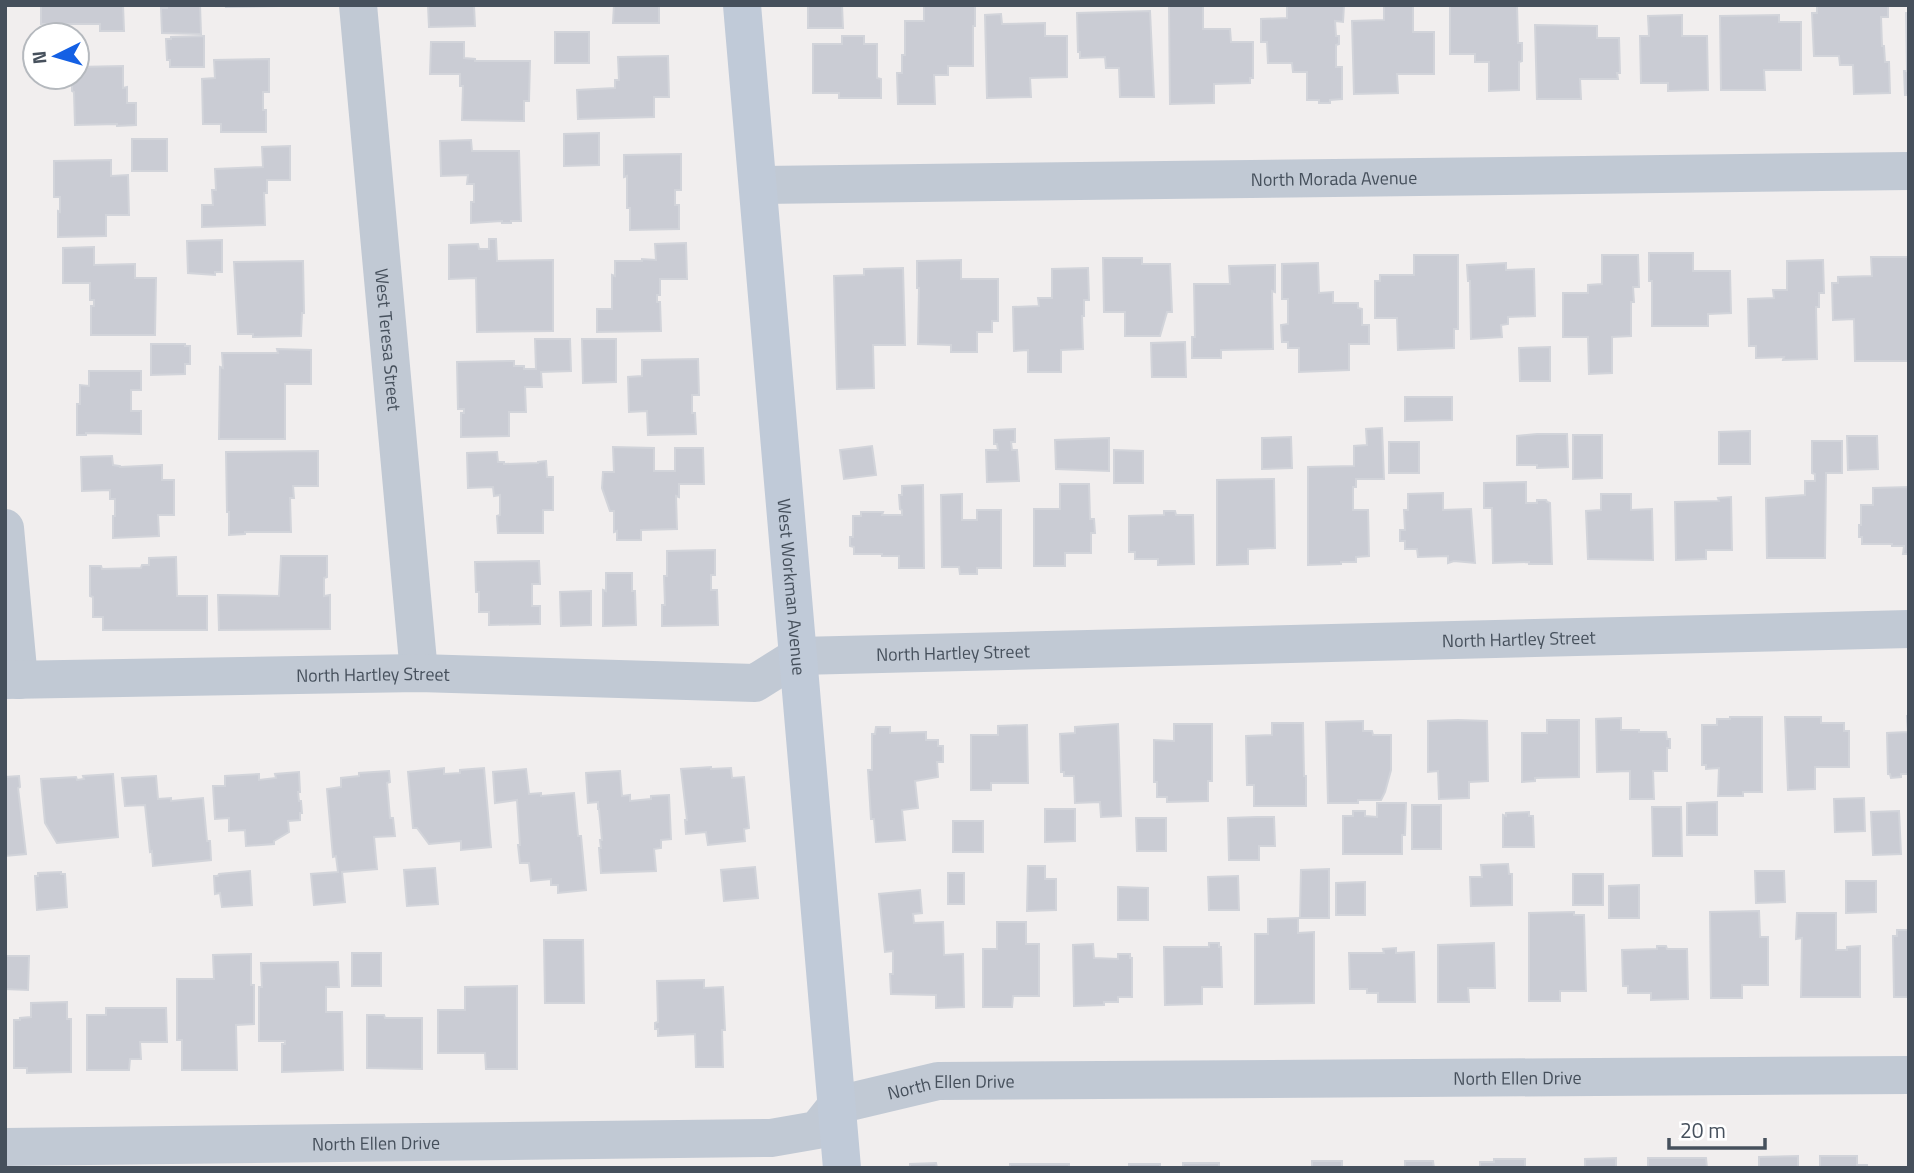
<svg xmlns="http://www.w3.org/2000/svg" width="1914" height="1173" font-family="'Titillium Web',sans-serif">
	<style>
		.building { fill: #caccd4; stroke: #d2d4da; stroke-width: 2 }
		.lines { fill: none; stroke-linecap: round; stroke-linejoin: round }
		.street { stroke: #c1c9d4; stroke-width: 38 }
		.secondary { stroke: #c0cad8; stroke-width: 38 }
		.labels { text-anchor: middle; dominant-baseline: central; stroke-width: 5; stroke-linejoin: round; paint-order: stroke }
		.street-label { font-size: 18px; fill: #46505c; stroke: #fff }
	</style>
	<rect width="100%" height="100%" fill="#f1eeee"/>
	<!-- building -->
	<path class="building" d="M41,5H123L124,31H100V24H41Z
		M167,5H200L201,34L162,33L161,8H167Z
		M226,5H278V6L226,7Z
		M428,5H491L474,6L475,26L429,27Z
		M614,5H659V23H613Z
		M808,5H842L843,28H808Z
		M924,5H975V26H973V66H948V75H934L935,104H898L897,73H902V55H905V21H924Z
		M1169,5H1203V29H1230L1231,42H1253V78H1250V83L1214,84V103L1170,104Z
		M1287,5H1344L1343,22L1335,21L1336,36H1339V44L1336,45V67H1342V99L1330,100V103H1319V100H1307V72H1293L1292,63H1268L1267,42H1261V19L1287,18Z
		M1384,5H1413V32H1434V74H1397L1398,93L1354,94L1352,21L1384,20Z
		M1450,5H1517L1518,43H1522V61L1519,62V90L1489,91V62H1475V54H1450Z
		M1817,5H1888V17H1881L1882,46H1884L1885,62H1889L1890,93L1854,94L1853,65H1840L1839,56H1814L1812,13H1817Z
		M1150,11L1154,97H1120L1119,68H1106L1105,57L1080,58V52H1078L1077,13Z
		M1906,13H1909V95H1905L1904,71H1907Z
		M1001,14L1002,24L1045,23V36H1067V77L1030,78L1031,97L987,98L985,15Z
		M1682,15V36H1707L1708,90L1668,91V83H1641L1640,36H1649L1648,16Z
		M1779,15V22H1801V70H1764L1765,90H1721L1720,16Z
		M1535,25L1597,26V38H1619L1620,73H1617L1618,79H1580L1581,99H1537Z
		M555,32H589V63H555Z
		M204,36V67H170V60H167L166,39H171V37Z
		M842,36H864V44H877V78L881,79V98H839V93H813V44H842Z
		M431,42H464V58L475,59V61H530L529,101H524V121L462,120L463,86H460V74H430Z
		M668,56L669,97H654V117L578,119L577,90L615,88V80H619L618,57Z
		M269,59V92H263V110H266V132H221V124H203L202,79L215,78L214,60Z
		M123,66V88L127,87V103H136V125L117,126V124L75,125L74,92L72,91V79H48V77H77V67Z
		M599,133V165L564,166V134Z
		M132,139H167V171H132Z
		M471,140L472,151H519L521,221H511V223H502V221L471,223V202H474V184H467L468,175L441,176L440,141Z
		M290,146V180H267V193H264L265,225L202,227V205H213L212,190H216L215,169L263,167L262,147Z
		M681,154V190H675V205H679V229L630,230V208H627V176L624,177V155Z
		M111,160V176L128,175L129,215H106V236L58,237V211L60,212V197H54V161Z
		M489,239H496L497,261L553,260V331L477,332L476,278L449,279V245L478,244L479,249H489Z
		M222,240V272H215V275L188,273L187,241Z
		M686,243L687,279H660V295H657V302H660L661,331L597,332V309H612V275L615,276V261H642V259L656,260L655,244Z
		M94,247V265L135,264V278H156L155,335H91V306H94V300H90V283H63V248Z
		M1649,253H1693V271H1730L1731,313L1708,314V326H1652V281H1649Z
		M1414,255H1458V329H1454V348L1398,350L1397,318H1375V281H1380V275H1414Z
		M1602,255H1638L1639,287H1633L1634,302H1631V336L1612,337V373L1589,374L1588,337H1563V293H1588V285L1602,284Z
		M1871,257H1909V361H1855L1854,319L1833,320L1832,283H1838V277L1872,276Z
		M1103,258H1142V264H1170L1172,312H1167L1160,336H1125V312H1104Z
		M961,260V279H998V321H992V332H977V352H951V345L918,344L919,288H917V261Z
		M1823,260L1824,293H1819V307H1816L1817,359L1783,360L1784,357L1756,358V346H1749L1748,299L1774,298L1773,290H1787V261Z
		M303,261L304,313H302L301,336L253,337V334H238L234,262Z
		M1318,263L1319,293L1333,292V303H1358V308L1362,309V325H1369V344H1349V370L1299,372V348H1288V342H1282L1281,325L1288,324V299H1282V264Z
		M1506,263V270L1534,269L1535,316L1508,317V324L1501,325L1502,337L1471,339L1470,281H1468L1467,265Z
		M1275,265V292L1272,291L1273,349L1221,350V358H1192V337H1195L1194,284H1230L1229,266Z
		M903,268L905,345H873L874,388L837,389L834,276L864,275V269Z
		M1088,268L1089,300H1084V316H1082L1083,349L1061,350V372H1028V350L1014,351L1013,307L1039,306L1038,298H1052V269Z
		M535,339H570L571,371L541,372L542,387H525L526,412H509V436L461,437V413H464V409H458L457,362L514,361V366H524V369H536Z
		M582,339H616V382L583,383Z
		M1185,342L1186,377H1152L1151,343Z
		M151,344H185V346H190V364H185V374L151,375Z
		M1550,347V381H1520L1519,348Z
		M277,349L311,350V384H285V439H219L220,367L223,368L222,353H278Z
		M698,359L699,395H692V413H695L696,434L648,435L647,411L629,412L628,377L642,376V360Z
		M89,371H141V390H131V411H141V434L86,433V435H77V404H80V385L89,386Z
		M1405,397H1452V420L1405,421Z
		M1382,428L1384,479H1356V487H1353V510H1368L1369,556L1356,557V562H1341V564L1308,565V467L1354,466V446L1367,445L1366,429Z
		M1015,429V442H1011L1012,450H1017L1019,481L987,482L986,450H998L997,444H994V430Z
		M1750,431V464H1719V432Z
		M1537,434H1567L1568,467L1537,468V465H1517V436Z
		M1573,435H1602V478L1573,479Z
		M1847,436H1877L1878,469L1848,470Z
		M1291,437L1292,468L1262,469V438Z
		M1109,438V471L1056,469L1055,440Z
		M1812,441H1842V473H1826L1825,558H1767L1766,498L1805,495V481H1815V474L1812,473Z
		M1389,442H1419V473H1389Z
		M872,446L876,475L844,479L840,450Z
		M613,447L654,448V471H675V448H703L704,484H679V497L676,496L677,529L641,530V540H617V531L614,532V511H610L602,488L603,472H614Z
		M1114,450L1143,451V483H1114Z
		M318,451V486H293L294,498H290L291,532H245V534L229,535V512H227L226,452Z
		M497,452L498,462H504V464L538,463V462L546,461L547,477H553V510H543V533H498L497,516L500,515V495L494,496L493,487L468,488L467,453Z
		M112,456L113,465L120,466V467L162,465V480H174V515H158L159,536L113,538V516H115V499H110V490L82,491L81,457Z
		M1274,479L1275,548L1248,549V564L1217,565V480Z
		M1526,482V503H1537V500H1546L1547,502L1550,503L1552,564H1529V562L1493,563L1492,508H1484V483Z
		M1060,484H1089L1090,519H1094L1095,533H1091V553H1065V566H1034V509H1060Z
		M923,485L924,568H899V556H882V554H854V547L850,546V537H853V516H861V512H883L882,515H902V510L900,509L899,495H902V486Z
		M1909,487V558L1908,554H1903L1904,546H1892V544H1862V537H1859V525H1861V505H1873V488Z
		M1443,493V510L1471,509L1475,563L1454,561L1448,563V556L1418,557L1417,549H1405V541H1400V530H1405L1404,510H1408V494Z
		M962,494V520H977V510H1001V568H977V574H960L959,567H942L941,495Z
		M1601,494H1631V510L1652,509L1653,560L1588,559L1586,511L1601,510Z
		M1731,497L1732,550H1706V559L1676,560L1675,502L1719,501L1718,498Z
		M1164,511H1175L1176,515H1193L1194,564L1158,565V559H1135V552H1129V516L1164,515Z
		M715,550V575H711V590H717L718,625L662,626V605H665L664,576H667V551Z
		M281,556H327V577L324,578V596L330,595V629L219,630L218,595L279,596Z
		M176,557L177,596H207V630H103V617H93V597L90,596V566H101L102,569L141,568L142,565H149V558Z
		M539,561L540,584H532V606H540V624L489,625V612H479V592H476L475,562Z
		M606,573H632V591H635L636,625L603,626V590L606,591Z
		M591,591V625L561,626L560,592Z
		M1907,716H1909V774H1901V777L1891,778L1890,774H1888L1887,733L1908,732Z
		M1730,717H1762V792H1743V796H1718L1719,768L1706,769V765H1702V725H1717V719H1730Z
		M1785,717H1821V723H1844V731H1849V767H1815V789L1788,790Z
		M1621,718V730H1639V732H1666L1667,739H1670V748H1667V771H1653L1654,799H1630V771L1597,772L1596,719Z
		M1458,720L1487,721L1488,781L1469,782V798L1439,799L1438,771L1428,772V721Z
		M1547,720H1579V777L1535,778V781L1522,782V733H1547Z
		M1363,721V731H1372L1373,735H1391V770L1385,792L1381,800H1358V803H1328L1326,722Z
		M1272,723H1303L1304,776H1306V806H1254V785H1247L1246,736L1272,735Z
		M1118,724L1121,816L1101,817L1100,802L1075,803L1074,776H1064V772H1061L1060,734L1075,733V727Z
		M1174,724H1212V781H1208V801L1167,802V797H1157V782H1154V740L1174,741Z
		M1027,725L1028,783H991V790H971V735H998V726Z
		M876,727H890V733L926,732V740H938V746H943V762H937L938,777L915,781L918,808L902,810L905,840L876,842L874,819H871L868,770H872V734H875Z
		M711,767V769L731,768L732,778L744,777L749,828L744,829L745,841L708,845L706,832L686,834L685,820H687L681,769Z
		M444,768V774L460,773V770L484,768L491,847L461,850V841L429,844L417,828H413L408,772Z
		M526,769L529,794L541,793V796L574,793L578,836H581L586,890L558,893V885H551V879L531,881L529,863H520L518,845H520L517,800L495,803L493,772Z
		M389,771L390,782L387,783L390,818H393L395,836L374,837L377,869L342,872L345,902L314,905L311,874L338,872L336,856L333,857L327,789L341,787V778L359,776V773Z
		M620,771L622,796L630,795V801L651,799V796L669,795L671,839L661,840V848L654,849L656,871L601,873L599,848H601L600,840H602L599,809H598V802L588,803L586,773Z
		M299,772L300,792H298L299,801H301L302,813H300V820L288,821L289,832L274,841V844L246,846L245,830L229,831V818L215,819L213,786H225V776L259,774V780L276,778L275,774Z
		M113,774L118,837L57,843L45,823L41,779L76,777L77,780L84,779L83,776Z
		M19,776L20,787L18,788L26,854L5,856V777Z
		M156,776L158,799L171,798V801L203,798L207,841H210L211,860L153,866L152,851L150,852L145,805L125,806L122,778Z
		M1864,798L1865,831L1835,832L1834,799Z
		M1717,802V835H1687V803Z
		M1377,803H1406L1405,835H1402V854H1343V816H1353V811H1365V816L1377,817Z
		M1412,805H1441V849H1412Z
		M1652,807H1681L1682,856H1653Z
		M1045,809H1075V841L1045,842Z
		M1899,811L1901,854L1873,855L1871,812Z
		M1529,812V816H1533L1534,847H1503V815L1506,816V813Z
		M1257,817H1274L1275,846H1259V860H1229L1228,818Z
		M1136,818H1166V851H1137Z
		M953,821H983V852H953Z
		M1508,864L1509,874H1512V905L1471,906L1470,877H1482L1481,865Z
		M1028,866H1045V879H1056V910L1027,911Z
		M755,867L758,898L724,901L721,870Z
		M435,868L438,904L407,906L404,870Z
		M1329,869V918H1300L1301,870Z
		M250,871L252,905L222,907L220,893L215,894L214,876H218L219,874Z
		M1755,871H1784L1785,902L1756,903Z
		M61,872V874H65L67,907L37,910L35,876H38V873Z
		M948,873H964V904H948Z
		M1573,874H1603V905H1573Z
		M1238,876L1239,910H1209L1208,877Z
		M1846,881H1876V912L1846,913Z
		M1365,882V915H1336V883Z
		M1639,885V918H1609V886Z
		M1118,887L1148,888V920H1118Z
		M920,890L922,913L913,914L914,923L943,922L944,955L963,954L964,1007L936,1008V995L891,994L890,974H893V951L885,952L879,894Z
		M1759,911L1760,937H1768V985H1742V998H1711L1710,912Z
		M1574,912V915H1584L1586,991H1560V1001H1529V913Z
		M1797,913H1836V950H1847V947L1860,946V997H1801L1802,938L1796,939Z
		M1298,918V933L1314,932V1003L1255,1004V934H1268V919Z
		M997,922H1026V944H1039V996H1013L1012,1007H983V949H997Z
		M1897,930H1909V997H1894L1893,936H1897Z
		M544,940H583L584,1003H545Z
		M1209,943H1219V947H1221L1222,987H1202V1004L1165,1005L1164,947H1209Z
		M1494,943L1495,988H1468L1469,1002H1438V945Z
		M1093,944L1094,958L1118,959V954H1130V958H1132V997H1118V1002H1104V1005L1074,1006L1073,945Z
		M1657,946H1666L1667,949H1687L1688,999L1651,1000V993H1628V986H1623L1622,950L1657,949Z
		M1396,948V953L1414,952L1415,1002H1378V993H1367V989H1350L1349,953H1384L1383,949Z
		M352,953H381V986H352Z
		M251,954V985H254V1024L236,1025L237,1070H182V1040H177V979H214L213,955Z
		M5,956H29L28,990L5,989Z
		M338,962L339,987H326V1012H342L343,1070L282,1072V1044H285V1041H259V987H262L261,963Z
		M704,980V988L723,987L725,1030H722L723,1067H696L695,1034L658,1036V1029H655V1023L658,1022L657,981Z
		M517,986V1069H486L485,1053H438V1010H465V987Z
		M67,1002V1019H71V1072L27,1073V1068H14V1020H20V1018L31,1017V1003Z
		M106,1008H166L167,1042H140L141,1059H130L129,1070H87V1015H106Z
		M367,1015H384L385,1018H422V1069L367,1068Z
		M1798,1156V1168H1759V1157Z
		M1820,1156H1857V1165H1867V1168H1820Z
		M1616,1158V1168H1585V1159Z
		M1648,1158H1706L1707,1168H1648Z
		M1494,1159H1525V1168H1480V1162H1494Z
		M1312,1161H1342V1168H1312Z
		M1405,1161H1433L1434,1168H1405Z
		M936,1163L937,1168H910V1164Z
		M1183,1163H1219V1168H1183Z
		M1010,1164H1069V1168H1010Z
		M1129,1164H1160V1168H1129Z"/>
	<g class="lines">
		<!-- street -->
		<g class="street">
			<path id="s1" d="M358,5L419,673"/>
			<path id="s2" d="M758,185L1909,171"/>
			<path d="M5,528L19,680"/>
			<path id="s3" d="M5,680L419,673L755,683L798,656L1909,629"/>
			<path id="s4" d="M5,1147L771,1138L817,1130L837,1105L938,1081L1909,1075"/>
		</g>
		<!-- secondary -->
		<path class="secondary" id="s5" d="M742,5L842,1168"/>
	</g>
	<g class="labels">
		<!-- street labels -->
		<g class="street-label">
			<text stroke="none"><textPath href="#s2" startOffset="576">North Morada Avenue</textPath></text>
			<text stroke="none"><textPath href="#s1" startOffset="336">West Teresa Street</textPath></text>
			<text stroke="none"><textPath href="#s5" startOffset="584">West Workman Avenue</textPath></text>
			<text stroke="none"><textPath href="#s3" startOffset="1522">North Hartley Street</textPath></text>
			<text stroke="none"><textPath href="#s3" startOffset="956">North Hartley Street</textPath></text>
			<text stroke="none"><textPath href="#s3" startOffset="368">North Hartley Street</textPath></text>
			<text stroke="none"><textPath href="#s4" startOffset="1528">North Ellen Drive</textPath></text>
			<text stroke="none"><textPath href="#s4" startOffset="961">North Ellen Drive</textPath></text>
			<text stroke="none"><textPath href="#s4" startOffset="371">North Ellen Drive</textPath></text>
		</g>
	</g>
	<!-- border -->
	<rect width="1914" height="1173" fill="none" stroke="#46505c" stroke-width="14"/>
	<!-- north arrow -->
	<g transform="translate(56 56) rotate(265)"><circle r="33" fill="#ffffff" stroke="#b5b9be" stroke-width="2"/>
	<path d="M0-5L12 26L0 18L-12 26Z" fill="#1460e4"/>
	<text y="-10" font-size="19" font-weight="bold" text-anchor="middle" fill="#46505c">N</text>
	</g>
	<!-- scale -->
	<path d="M1669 1138v10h96v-10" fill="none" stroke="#46505c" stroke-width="3.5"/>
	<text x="1680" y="1138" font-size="21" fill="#46505c" stroke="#ffffff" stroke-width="5" paint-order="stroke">20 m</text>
</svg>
